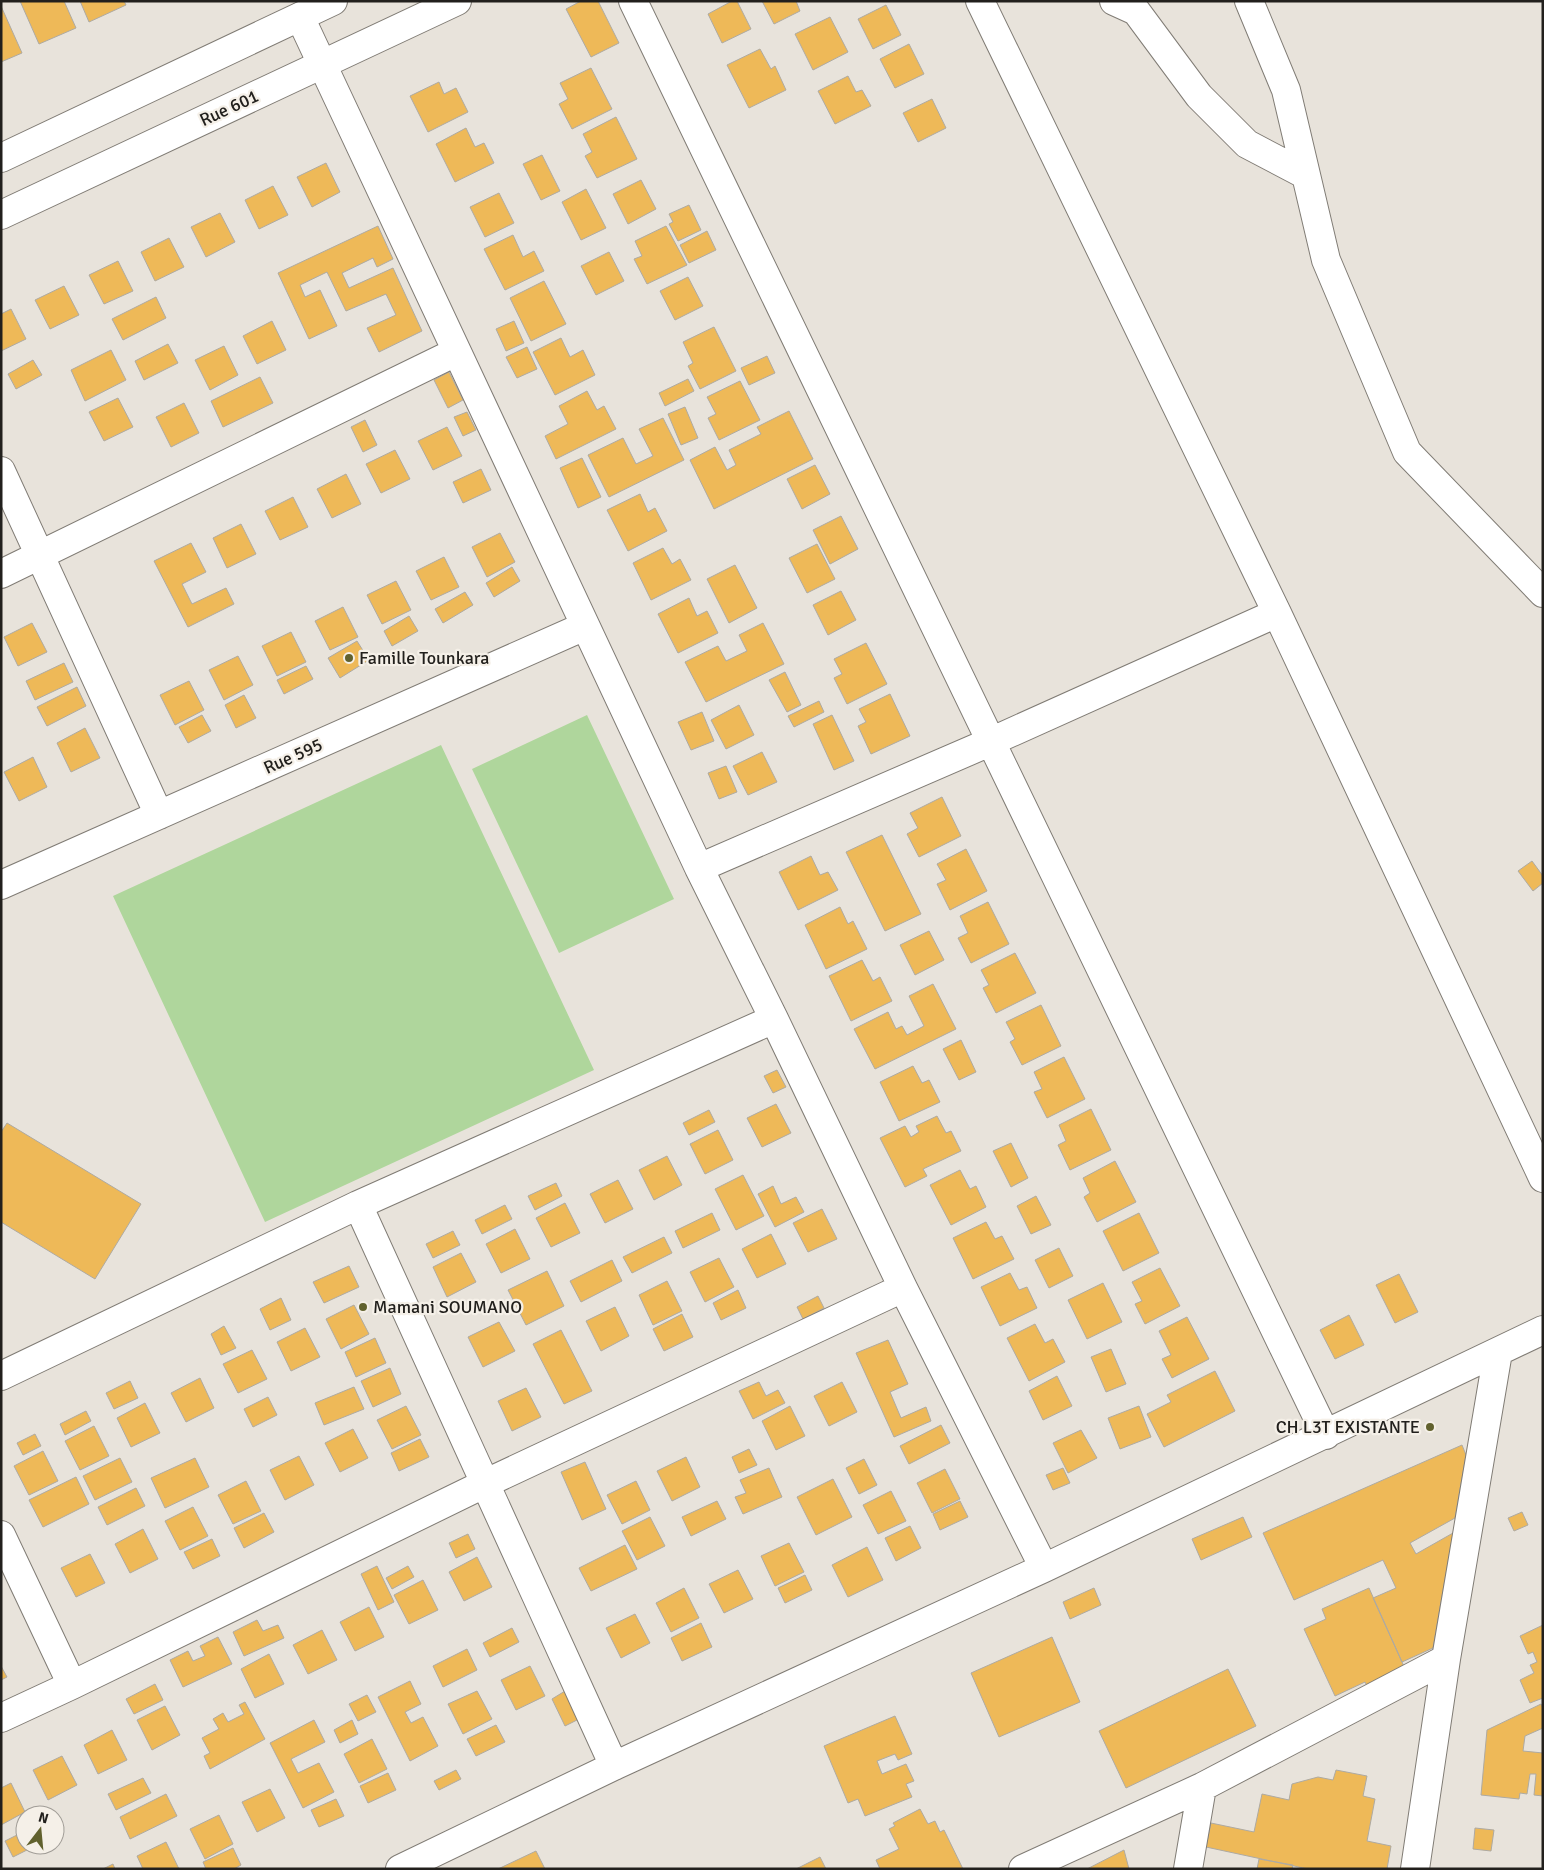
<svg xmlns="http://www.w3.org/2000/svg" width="1544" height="1870" font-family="Signika,sans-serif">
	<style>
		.green { fill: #afd69c }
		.building { fill: #eeb958; stroke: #aeaaa2 }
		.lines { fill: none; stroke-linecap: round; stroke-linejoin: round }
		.minor-casing { stroke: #807c75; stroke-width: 30 }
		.tertiary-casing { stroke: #807c75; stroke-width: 30 }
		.minor { stroke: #fff; stroke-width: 28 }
		.tertiary { stroke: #fff; stroke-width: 28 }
		.poi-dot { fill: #61612e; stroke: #f5f0e8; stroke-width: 2 }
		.labels { text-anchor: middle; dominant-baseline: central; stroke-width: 4.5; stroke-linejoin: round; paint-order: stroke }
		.street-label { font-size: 18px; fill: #22201d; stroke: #f5f0e8 }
		.poi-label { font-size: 18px; fill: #22201d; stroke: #f5f0e8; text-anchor: start }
	</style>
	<rect width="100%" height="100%" fill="#e8e3db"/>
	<!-- green -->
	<path class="green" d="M587,715L674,899L559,953L472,769Z
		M441,745L594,1070L265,1222L113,896Z"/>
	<!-- building -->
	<path class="building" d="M20,1H64L76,28L39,44Z
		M80,1H124L126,5L89,22Z
		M581,1H598L619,43L591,57L566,9Z
		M732,1H737L751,29L722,43L708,14Z
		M762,1H796L800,11L774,24Z
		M886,5L901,35L873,49L858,19Z
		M1,6L22,53L1,62Z
		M830,17L848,52L813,70L795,34Z
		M909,44L924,74L895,88L880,59Z
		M760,49L771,69L775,66L786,90L749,108L727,65Z
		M591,68L612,109L572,129L559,104L568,99L560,83Z
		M848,76L856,92L862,90L871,106L835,124L818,91Z
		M439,82L444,94L456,88L468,112L428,132L410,96Z
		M932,99L946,128L918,142L903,113Z
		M616,117L637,159L597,178L585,156L592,152L583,134Z
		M466,128L475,147L484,143L494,163L455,182L436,144Z
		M542,155L560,191L541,200L523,164Z
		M326,163L340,192L312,207L297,177Z
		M641,180L656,209L628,224L613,194Z
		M273,186L288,215L259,229L245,200Z
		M586,189L606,228L581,240L562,202Z
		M499,193L514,223L485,237L470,207Z
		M689,205L701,230L678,241L669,224L673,222L669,214Z
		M220,213L235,242L206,257L191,227Z
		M378,226L393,259L377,267L373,258L342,273L349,288L393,268L422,331L379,352L367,328L396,315L386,294L346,311L327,272L300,285L305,297L320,290L337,326L309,339L278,273Z
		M666,226L687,265L647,284L634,259L642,256L635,241Z
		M707,231L716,250L689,263L680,245Z
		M513,235L523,257L534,251L544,271L505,290L484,249Z
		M169,238L184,267L155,281L141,252Z
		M609,252L624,281L596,295L581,266Z
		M118,261L133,291L104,304L89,275Z
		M688,277L703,306L675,320L660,291Z
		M544,281L566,324L531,341L510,298Z
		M64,286L79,315L50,329L35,300Z
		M156,297L166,318L123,340L112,319Z
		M11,309L26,339L1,351V314Z
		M272,321L286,350L257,364L243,336Z
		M514,321L524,343L506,351L496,329Z
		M714,327L736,371L700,389L688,366L693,363L683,342Z
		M561,338L570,357L583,350L595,375L555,395L533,352Z
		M168,344L178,363L144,380L135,361Z
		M224,346L238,375L210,390L195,360Z
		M527,347L537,369L517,378L506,357Z
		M111,350L126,380L85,401L71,370Z
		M767,356L775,373L749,385L741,368Z
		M33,360L42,375L16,389L8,374Z
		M449,372L463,400L448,408L434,380Z
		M260,377L273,403L223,427L211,401Z
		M688,379L694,391L665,406L659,393Z
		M740,381L760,420L719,440L708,418L716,414L707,397Z
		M587,391L597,410L604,406L616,429L556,459L545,436L568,424L559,406Z
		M118,398L133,427L104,441L89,412Z
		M184,403L199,433L171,447L156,417Z
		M685,407L698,438L681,445L668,414Z
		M789,411L813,459L714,509L690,460L715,447L727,470L736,465L729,450L761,434L757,427Z
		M467,412L476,430L463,436L454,417Z
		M663,418L684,460L609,497L588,455L623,438L636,464L653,456L639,429Z
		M365,420L377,445L363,452L351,427Z
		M447,427L462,456L433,470L418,441Z
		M395,450L410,479L381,493L366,464Z
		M582,458L601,497L578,508L560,468Z
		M815,465L830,494L802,509L787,479Z
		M481,469L491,490L463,503L453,482Z
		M346,474L361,504L332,518L317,489Z
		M640,494L648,512L655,508L667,531L628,551L607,510Z
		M293,497L308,527L280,540L265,511Z
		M841,516L858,549L830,564L813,530Z
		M241,524L256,554L227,568L213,538Z
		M500,533L515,562L487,577L472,547Z
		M191,543L206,572L182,584L192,604L226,588L234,604L188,627L154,561Z
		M817,544L835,579L807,593L789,558Z
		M663,548L672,564L680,559L691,580L651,600L633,563Z
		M444,557L459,587L431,600L416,571Z
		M735,565L757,608L729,623L707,579Z
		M512,567L520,581L494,597L486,583Z
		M396,581L411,610L382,624L367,595Z
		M841,591L856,620L828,635L813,605Z
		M465,592L473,605L443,623L435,609Z
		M689,598L697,616L707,611L718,633L678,653L658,614Z
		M343,607L358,637L330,650L315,621Z
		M409,616L418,631L392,646L384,631Z
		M32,623L47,652L18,666L4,637Z
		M763,623L784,664L706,702L685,662L718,646L726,661L747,651L739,635Z
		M291,632L306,662L277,676L262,646Z
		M357,641L369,660L340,678L328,658Z
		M866,643L887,684L847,704L834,678L842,674L834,659Z
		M238,656L253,685L224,700L209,670Z
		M64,663L73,682L35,700L26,681Z
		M306,666L313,679L284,694L277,680Z
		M785,672L801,705L787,712L769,680Z
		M189,681L204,710L175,725L160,695Z
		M77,687L86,706L47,726L37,707Z
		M890,694L910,736L871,754L858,726L866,722L859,709Z
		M244,695L256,718L236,728L225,705Z
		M819,701L824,712L794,727L788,716Z
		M739,705L754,735L726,749L711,720Z
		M702,712L714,741L691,750L678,722Z
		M202,715L211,731L188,743L179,727Z
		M832,715L854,761L834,770L813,724Z
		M85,728L100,758L71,772L57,743Z
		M762,752L777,782L748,795L733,766Z
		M33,757L47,787L19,801L4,772Z
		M726,766L737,792L719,799L708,773Z
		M942,797L961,836L919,857L907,834L918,828L910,813Z
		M882,835L921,914L885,931L846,852Z
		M966,849L987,891L950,910L937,884L946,880L937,864Z
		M811,856L820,875L828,872L838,890L798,910L779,872Z
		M1532,861L1543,876V883L1533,891L1518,871Z
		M988,902L1009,944L971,963L958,938L968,933L960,916Z
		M840,907L848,924L853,921L867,949L826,969L805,925Z
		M929,931L944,960L915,975L900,945Z
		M1015,953L1036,993L996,1013L983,988L989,985L981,970Z
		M862,960L873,981L880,977L892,1001L851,1021L829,976Z
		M933,984L956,1029L875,1069L854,1029L888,1012L896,1029L902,1026L907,1035L924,1026L909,996Z
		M1041,1005L1061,1046L1022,1065L1010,1042L1015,1039L1006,1022Z
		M961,1040L976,1072L959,1080L943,1049Z
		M1064,1057L1085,1099L1047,1118L1034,1092L1042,1089L1034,1072Z
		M913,1066L922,1083L929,1080L940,1102L899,1121L880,1082Z
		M777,1070L786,1087L773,1093L764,1076Z
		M776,1104L791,1133L762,1147L747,1118Z
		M1091,1109L1111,1150L1070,1170L1058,1145L1066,1141L1059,1125Z
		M709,1110L715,1122L689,1135L683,1123Z
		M937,1116L946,1133L951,1131L961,1151L923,1169L927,1176L905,1187L880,1138L905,1126L911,1137L919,1132L916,1126Z
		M7,1123L141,1204L95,1279L1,1222V1132Z
		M718,1130L733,1160L705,1174L690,1144Z
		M1011,1143L1028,1178L1011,1187L993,1151Z
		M667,1156L682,1185L654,1200L639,1170Z
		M1115,1161L1136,1202L1097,1222L1084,1197L1090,1193L1083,1178Z
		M960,1170L970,1189L976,1186L986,1207L951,1225L930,1185Z
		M743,1175L764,1216L736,1230L715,1189Z
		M618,1180L633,1209L605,1223L590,1194Z
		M556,1183L562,1196L535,1210L528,1196Z
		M773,1186L781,1204L796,1197L804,1212L775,1227L758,1194Z
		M1036,1196L1051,1225L1031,1234L1017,1206Z
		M565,1203L580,1233L551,1247L536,1218Z
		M505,1205L512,1219L482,1234L475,1220Z
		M822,1209L837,1239L808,1252L793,1223Z
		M712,1213L720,1230L683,1248L675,1231Z
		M1139,1213L1159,1253L1123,1271L1103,1231Z
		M986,1222L995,1239L1002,1236L1014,1259L973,1279L953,1238Z
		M515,1229L530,1259L501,1273L486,1244Z
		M453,1231L460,1245L433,1258L426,1244Z
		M771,1234L786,1264L757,1278L742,1249Z
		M664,1237L672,1253L632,1273L623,1257Z
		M1059,1248L1073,1276L1049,1288L1035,1260Z
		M461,1253L476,1282L447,1297L433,1267Z
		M719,1258L734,1287L705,1302L690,1272Z
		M612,1260L622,1281L581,1302L570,1281Z
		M349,1266L359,1287L324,1303L313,1282Z
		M1160,1268L1180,1306L1145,1324L1135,1304L1142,1301L1132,1282Z
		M547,1271L564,1306L526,1325L508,1290Z
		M1010,1273L1019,1290L1027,1287L1037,1308L1000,1326L981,1287Z
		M1399,1274L1418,1312L1395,1323L1376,1285Z
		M667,1281L682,1311L653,1325L639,1295Z
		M1103,1283L1122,1322L1087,1339L1068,1300Z
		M738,1290L746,1308L721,1320L713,1303Z
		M818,1296L824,1308L803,1319L797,1307Z
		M281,1298L291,1320L270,1330L260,1309Z
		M354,1305L369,1334L341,1349L326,1319Z
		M615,1307L629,1336L601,1351L586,1321Z
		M682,1314L693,1337L664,1351L653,1329Z
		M1349,1315L1364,1345L1335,1359L1320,1330Z
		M1187,1317L1209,1359L1172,1378L1162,1359L1171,1355L1159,1331Z
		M499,1322L515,1351L483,1367L468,1337Z
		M1035,1324L1045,1343L1053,1339L1065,1362L1029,1381L1007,1338Z
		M224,1326L236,1348L221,1355L211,1334Z
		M305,1328L320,1357L291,1371L277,1342Z
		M561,1330L592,1391L564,1404L533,1344Z
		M375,1338L386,1363L356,1377L345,1352Z
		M888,1340L908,1384L890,1392L901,1418L926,1407L931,1421L894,1437L856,1353Z
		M1111,1349L1126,1384L1106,1392L1091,1357Z
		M252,1350L267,1379L238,1393L223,1364Z
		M390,1368L401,1394L373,1407L361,1381Z
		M1215,1371L1235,1411L1164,1447L1147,1414L1171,1402L1167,1395Z
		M1057,1376L1072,1406L1043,1420L1029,1391Z
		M200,1378L214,1408L186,1422L171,1393Z
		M130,1381L138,1398L114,1409L106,1393Z
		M759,1382L766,1396L778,1390L785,1403L753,1419L739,1391Z
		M842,1382L857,1412L829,1426L814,1396Z
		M354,1387L364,1409L324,1425L315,1403Z
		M526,1388L541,1417L512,1431L498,1401Z
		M268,1397L277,1415L253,1427L244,1409Z
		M145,1403L160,1433L131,1447L117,1418Z
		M406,1406L421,1435L392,1449L377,1420Z
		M790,1406L805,1436L776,1450L762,1421Z
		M1139,1406L1151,1437L1120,1449L1108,1418Z
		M86,1411L91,1421L65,1435L60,1424Z
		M941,1425L950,1443L909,1464L900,1446Z
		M94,1426L109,1456L80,1470L65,1441Z
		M353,1429L368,1458L340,1472L325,1443Z
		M1081,1430L1097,1458L1068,1473L1053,1443Z
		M35,1434L41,1446L23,1455L17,1443Z
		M420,1439L429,1457L399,1471L391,1453Z
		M1462,1445L1466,1455L1455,1518L1410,1543L1416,1554L1453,1533L1433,1648L1402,1662L1373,1598L1396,1588L1383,1560L1294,1600L1263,1533Z
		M749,1449L757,1465L739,1473L732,1457Z
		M43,1451L58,1481L29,1495L14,1466Z
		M299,1456L314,1485L285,1500L270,1470Z
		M686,1457L700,1487L672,1501L657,1471Z
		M120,1458L132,1482L95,1500L83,1476Z
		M195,1458L209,1487L165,1508L151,1478Z
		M864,1459L877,1485L859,1494L846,1468Z
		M585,1462L606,1509L582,1520L561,1472Z
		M769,1468L782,1497L743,1514L735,1497L746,1493L740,1480Z
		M1063,1468L1070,1483L1053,1490L1046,1475Z
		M945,1469L960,1499L932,1513L917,1483Z
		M76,1477L89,1504L43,1527L29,1500Z
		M833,1479L852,1517L816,1535L797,1497Z
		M246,1481L261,1511L233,1524L218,1495Z
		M636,1481L650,1510L622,1524L607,1495Z
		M136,1488L145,1506L107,1525L98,1507Z
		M891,1491L906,1521L878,1534L863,1505Z
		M717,1501L726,1519L691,1536L682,1517Z
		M960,1501L968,1517L940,1530L933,1514Z
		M193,1507L208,1536L180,1550L165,1521Z
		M1522,1512L1528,1525L1514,1531L1508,1518Z
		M264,1513L274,1532L244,1548L234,1528Z
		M650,1517L665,1546L637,1560L622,1531Z
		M1243,1517L1252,1537L1201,1560L1192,1539Z
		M910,1526L921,1548L896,1561L885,1538Z
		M143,1529L158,1559L130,1573L115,1544Z
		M468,1534L475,1549L456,1558L449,1543Z
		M212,1539L220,1556L193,1569L184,1552Z
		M789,1543L804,1572L775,1586L761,1556Z
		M625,1545L637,1569L591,1591L579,1568Z
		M867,1547L883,1580L848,1597L832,1565Z
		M90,1554L105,1583L76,1597L61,1568Z
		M477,1557L492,1587L464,1601L449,1572Z
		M377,1566L394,1602L378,1610L361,1574Z
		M408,1566L414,1577L392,1589L386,1578Z
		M738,1570L753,1599L724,1613L709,1584Z
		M805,1575L812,1590L785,1603L778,1588Z
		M423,1580L438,1610L409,1624L394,1595Z
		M684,1588L699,1618L671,1632L656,1603Z
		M1094,1588L1101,1605L1070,1619L1063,1602Z
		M1369,1588L1406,1671L1368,1688L1365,1682L1335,1696L1304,1629L1326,1619L1322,1609Z
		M369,1607L384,1637L355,1651L340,1622Z
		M635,1614L650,1643L621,1658L606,1628Z
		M257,1620L263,1631L278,1625L284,1638L244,1656L233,1632Z
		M701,1623L712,1647L682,1661L671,1638Z
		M1543,1625V1698L1530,1703L1520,1680L1534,1673L1530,1665L1537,1662L1533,1652L1528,1654L1520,1636Z
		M512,1628L519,1642L490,1657L483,1643Z
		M322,1630L337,1660L308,1674L293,1645Z
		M218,1637L232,1664L183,1687L170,1660L188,1651L193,1661L205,1656L200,1646Z
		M1052,1637L1080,1702L999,1737L971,1673Z
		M467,1649L477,1670L443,1687L433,1666Z
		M269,1654L284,1684L255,1698L241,1669Z
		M1,1666L7,1677L1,1680Z
		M530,1666L545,1696L516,1710L501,1680Z
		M1228,1669L1256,1726L1126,1788L1099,1731Z
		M410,1681L421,1704L405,1712L411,1723L423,1717L438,1746L410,1761L378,1697Z
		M155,1684L163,1700L134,1714L126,1699Z
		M477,1691L492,1719L463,1734L448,1704Z
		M565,1691L579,1719L565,1726L552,1699Z
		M367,1695L376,1712L358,1721L349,1704Z
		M245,1702L265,1739L210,1769L204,1756L210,1753L202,1738L219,1729L213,1719L223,1713L228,1722L244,1714L239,1705Z
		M1541,1704L1543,1708V1728L1525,1736L1523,1751L1543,1753V1796L1534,1795L1536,1774H1530L1527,1794L1520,1793L1519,1799L1481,1795L1487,1730Z
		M165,1706L180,1735L152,1750L137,1720Z
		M895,1716L912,1754L898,1760L895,1754L877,1761L882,1774L906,1764L914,1781L906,1784L912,1797L865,1816L858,1799L848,1803L824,1746Z
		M314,1720L325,1742L291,1759L298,1773L319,1763L334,1792L303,1808L270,1743Z
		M352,1720L358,1734L340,1743L334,1730Z
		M496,1725L505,1742L476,1756L467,1739Z
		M112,1730L127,1760L98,1774L84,1745Z
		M372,1739L387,1769L359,1783L344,1754Z
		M62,1756L77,1785L48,1800L33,1770Z
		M456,1770L461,1779L439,1790L434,1781Z
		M1336,1770L1367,1776L1363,1796L1375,1799L1367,1841L1391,1846L1387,1869H1308L1206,1847L1211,1823L1254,1832L1262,1794L1289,1800L1292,1784L1318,1777L1333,1780Z
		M388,1773L396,1790L368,1803L360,1786Z
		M143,1778L151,1793L116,1810L108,1794Z
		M11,1783L25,1812L1,1825V1788Z
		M270,1789L285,1818L257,1832L242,1802Z
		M166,1794L177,1816L130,1839L120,1817Z
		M336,1799L344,1816L319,1827L311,1810Z
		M920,1809L928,1824L935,1821L940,1832L944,1830L963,1869H880L876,1860L899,1849L889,1829L895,1826L893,1823Z
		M219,1815L233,1844L205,1859L190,1829Z
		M1475,1828L1494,1830L1491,1851L1473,1849Z
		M25,1831V1845H37L13,1857L5,1841Z
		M166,1842L179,1869H143L137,1856Z
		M233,1848L241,1865L234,1869H206L203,1862Z
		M1124,1850L1129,1869H1087Z
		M536,1851L545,1869H498Z
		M820,1857L826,1869H796Z
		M1259,1859L1293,1865L1292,1869H1257Z
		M113,1864L115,1869H103Z"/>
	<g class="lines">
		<defs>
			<path id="minor" d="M633,1L1326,1435
				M980,1L1277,613L1543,1178
				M1114,1L1136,11L1199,96L1247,144L1306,175
				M1249,1L1286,90L1326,260L1407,452L1543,593
				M300,17L699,868L774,1019L903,1288L1044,1568
				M1,471L159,815
				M1,574L456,352
				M699,868L990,742L1277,613
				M1,885L585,626
				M358,1205L614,1766
				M1,1376L358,1205L774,1019
				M1,1535L72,1685
				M1,1718L72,1685L484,1484L903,1288
				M400,1869L614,1766L1044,1568L1543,1330
				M1023,1869L1202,1787L1446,1659
				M1188,1869L1202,1787
				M1415,1869L1446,1659L1498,1352"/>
			<path id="tertiary" d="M1,158L333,1
				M1,215L457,1"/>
		</defs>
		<!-- minor casing -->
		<use href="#minor" class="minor-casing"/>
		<!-- tertiary casing -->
		<use href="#tertiary" class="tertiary-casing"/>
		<!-- minor -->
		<use href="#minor" class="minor"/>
		<!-- tertiary -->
		<use href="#tertiary" class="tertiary"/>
	</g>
	<!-- markers -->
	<g class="poi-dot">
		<circle cx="349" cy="658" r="5"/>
		<circle cx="363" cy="1307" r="5"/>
		<circle cx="1430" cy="1427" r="5"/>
	</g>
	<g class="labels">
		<!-- street labels -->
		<g class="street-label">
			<text transform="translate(229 108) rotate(-25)">Rue 601</text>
			<text transform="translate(293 756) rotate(-24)">Rue 595</text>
		</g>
		<!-- poi labels -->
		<g class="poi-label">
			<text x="359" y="658">Famille Tounkara</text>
			<text x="373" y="1307">Mamani SOUMANO</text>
			<text x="1420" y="1427" text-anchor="end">CH L3T EXISTANTE</text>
		</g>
	</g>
	<!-- border -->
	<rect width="1544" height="1870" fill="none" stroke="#22201d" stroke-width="5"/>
	<!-- north arrow -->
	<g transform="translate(40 1830) rotate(16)"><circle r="24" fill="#f5f0e8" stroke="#a19d97"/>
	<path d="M0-4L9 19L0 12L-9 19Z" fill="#61612e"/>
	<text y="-8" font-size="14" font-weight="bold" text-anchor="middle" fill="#22201d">N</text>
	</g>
</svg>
